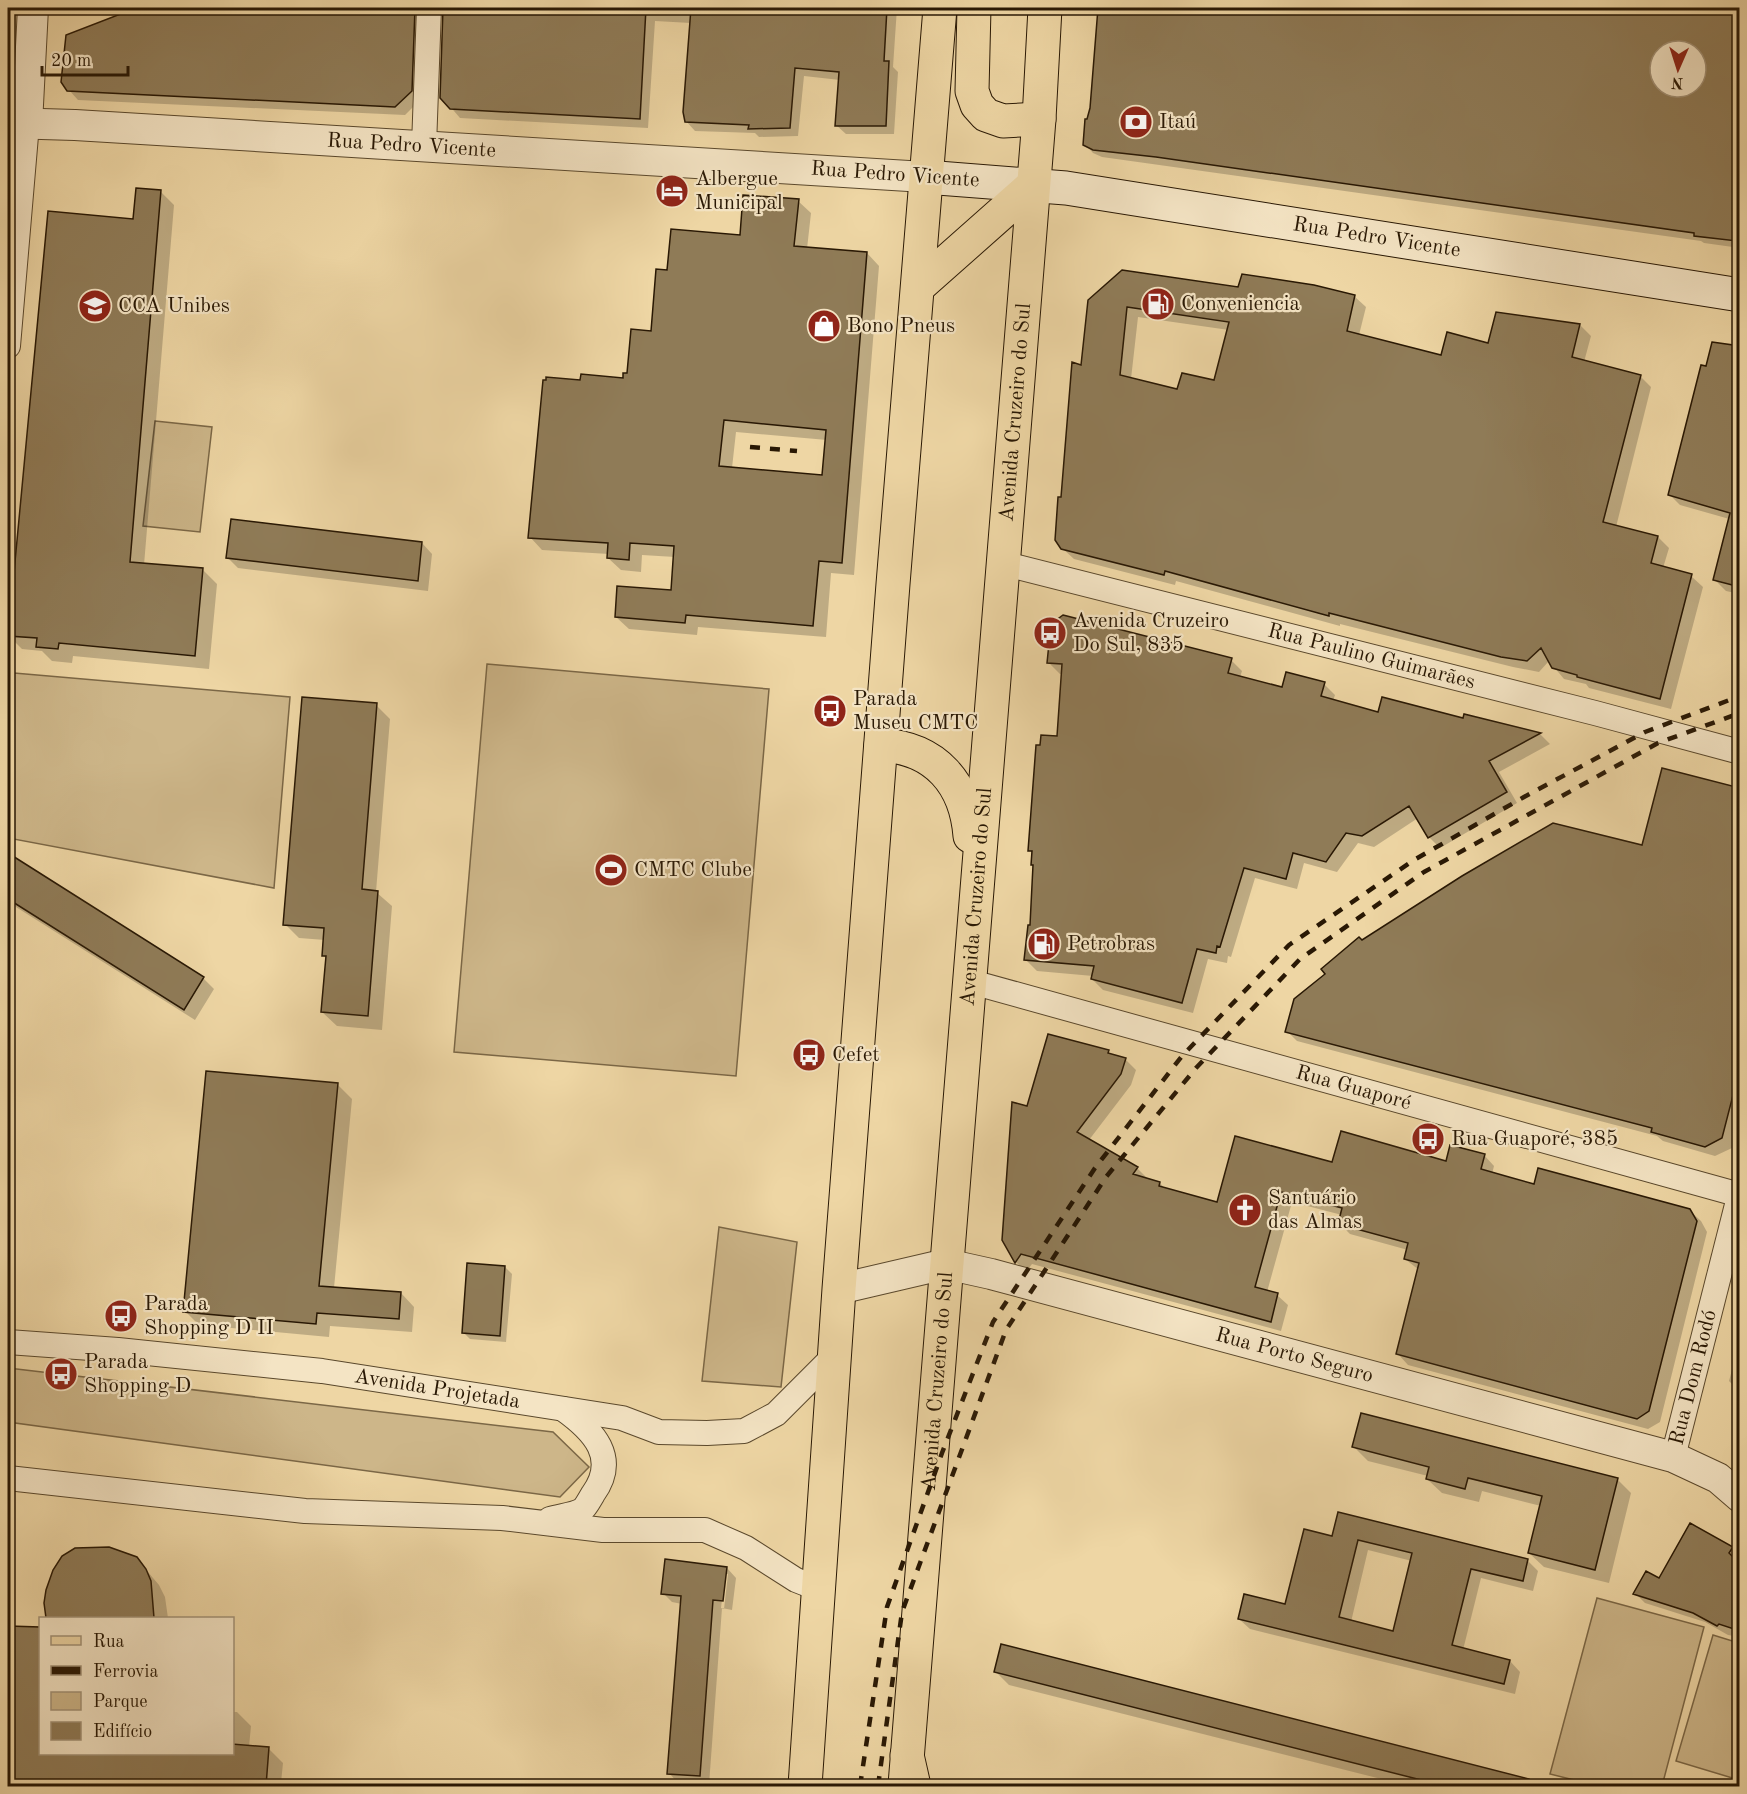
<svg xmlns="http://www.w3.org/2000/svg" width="1747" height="1794" font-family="'Old Standard TT',serif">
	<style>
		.green { fill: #cdb689; stroke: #7b6746; stroke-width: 1.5 }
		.shadow { fill: #0003; fill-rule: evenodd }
		.building { fill: #8f7b57; stroke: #291804; stroke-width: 1.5; fill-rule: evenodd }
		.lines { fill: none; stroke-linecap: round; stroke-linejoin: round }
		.minor-casing { stroke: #5a482c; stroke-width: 26 }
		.tertiary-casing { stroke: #5a482c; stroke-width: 32 }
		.secondary-casing { stroke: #291804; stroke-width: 35 }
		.primary-casing { stroke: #291804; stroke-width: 35 }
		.motorway-casing { stroke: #291804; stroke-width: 35 }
		.minor { stroke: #f4e4c4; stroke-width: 24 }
		.tertiary { stroke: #f4e4c4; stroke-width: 30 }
		.secondary { stroke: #f4e4c4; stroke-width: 33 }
		.primary { stroke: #eed6a4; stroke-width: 33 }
		.motorway { stroke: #eed6a4; stroke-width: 33 }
		.rail { stroke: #291804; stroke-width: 4.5; stroke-dasharray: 10 10; stroke-linecap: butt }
		.labels { text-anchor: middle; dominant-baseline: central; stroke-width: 4.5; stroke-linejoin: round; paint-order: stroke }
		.poi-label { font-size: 21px; fill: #291804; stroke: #f4e4c4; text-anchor: start }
		.street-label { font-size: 21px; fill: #291804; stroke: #f4e4c4 }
	</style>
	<rect width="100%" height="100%" fill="#eed6a4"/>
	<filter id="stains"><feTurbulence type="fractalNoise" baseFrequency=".00333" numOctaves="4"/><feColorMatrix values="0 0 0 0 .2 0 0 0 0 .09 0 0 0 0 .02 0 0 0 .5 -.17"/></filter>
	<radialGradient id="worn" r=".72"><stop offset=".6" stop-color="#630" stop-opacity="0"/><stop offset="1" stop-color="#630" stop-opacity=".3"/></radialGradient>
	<!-- green -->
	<path class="green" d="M155,421L212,427L200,532L143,526Z
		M487,664L769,689L736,1076L454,1052Z
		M14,673L290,697L274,888L8,838V748Z
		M719,1227L797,1242L781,1387L702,1381Z
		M8,1368L553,1432L589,1467L560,1497L8,1422Z
		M1597,1598L1704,1627L1662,1786H1598L1550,1774Z
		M1713,1635L1739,1643V1780L1676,1761Z"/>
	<!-- shadow -->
	<path class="shadow" d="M8,8H19L12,71L26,85V95L8,101Z
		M139,8H428L420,100L405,115L78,100L69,90L68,36Z
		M445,8H897L893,67L898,72L894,134H846L836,125L840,80L804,76L798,136L759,137L755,133L695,131L686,121L691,23L655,21L648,128L460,118L442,97Z
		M1121,8H1740V248L1704,243L1701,241L1102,157L1093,153L1085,144L1091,108L1099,9ZM1660,51H1696V87H1660Z
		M160,191L174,205L144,565L203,570L217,584L209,669L73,656L72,663L52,661L42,651L22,649L8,635L49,213L134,220Z
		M798,201L811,213L807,249L867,253L879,266L854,575L831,573L826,637L698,627L697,635L629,629L616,617L673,592L675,557L642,555L641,572L621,570L608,558L609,554L542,550L530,537L581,382L624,380L629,375L652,333L668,272L741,236ZM736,432L827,440L824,477L732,468Z
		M1240,289L1354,296L1366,307L1359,335L1442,357L1489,344L1497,313L1580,325L1591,336L1584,362L1640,376L1651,387L1616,527L1658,537L1669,548L1663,568L1691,576L1703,587L1671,709L1589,688L1586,684L1564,679L1549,661L1539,672L1513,667L1340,624V626L1176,581L1175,585L1074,559L1062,548V499L1090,301ZM1138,317L1229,330L1215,382L1178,390L1131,379Z
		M1707,368L1740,522L1680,505L1670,495Z
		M422,543L432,554L428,591L238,568L227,557Z
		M1740,549V594L1726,591L1715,580Z
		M1231,660L1242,671L1240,677L1283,689L1324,684L1335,695L1333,701L1379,714L1464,719L1465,715L1540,734L1550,744L1499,772L1517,803L1440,848L1429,837L1418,818L1374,847L1358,843L1337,872L1304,863L1297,889L1255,878L1231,957L1228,956L1227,963L1208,959L1193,1013L1103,990L1092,979L1093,976L1037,971L1026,960L1031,926L1034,866L1032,864L1033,853L1030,850L1058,737L1063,674H1060L1049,663Z
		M376,705L390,719L376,892L392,906L382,1030L337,1026L322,1012L327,959L324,956L325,940L299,938L285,924Z
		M1740,789V1114L1732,1148L1715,1156L1663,1141L1657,1136L1297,1041L1287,1031L1362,942L1643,847Z
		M8,855L203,978L214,989L195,1020L8,902Z
		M1108,1052L1111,1055L1125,1059L1136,1070L1131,1085L1089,1140L1137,1168L1148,1179L1160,1183L1166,1190L1218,1204L1333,1164L1447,1162L1484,1155L1494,1166L1492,1174L1535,1185L1689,1210L1701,1221L1707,1232L1660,1422L1648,1429L1408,1365L1398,1354L1419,1270L1405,1259L1408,1250L1350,1234L1340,1224L1342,1215L1292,1202L1267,1292L1277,1295L1288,1305L1281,1331L1032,1264L1026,1272L1016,1262L1003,1239L1028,1108Z
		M338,1085L352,1099L334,1288L401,1293L414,1307L412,1332L330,1326L329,1337L199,1325L185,1311Z
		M505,1267L512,1274L506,1342L470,1339L463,1332Z
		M1740,1340V1392L1729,1381Z
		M1354,1447L1617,1479L1631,1493L1609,1583L1544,1567L1529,1553L1541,1506L1482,1491L1479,1502L1442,1493L1427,1479L1428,1476L1368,1461Z
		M1339,1514L1528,1561L1538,1571L1533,1591L1481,1578L1463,1650L1510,1661L1520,1672L1515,1694L1250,1629L1239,1619L1287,1606L1333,1537ZM1368,1550L1412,1561L1394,1633L1351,1622Z
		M1723,1541L1740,1552V1637L1728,1635L1705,1622L1645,1603L1635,1593Z
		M136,1558L159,1585L165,1597L168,1618H48L46,1603Z
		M727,1568L736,1578L732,1610L722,1608L709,1785L678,1783L669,1773L682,1604L672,1602L663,1593ZM725,1574H728L724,1609L721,1608Z
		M9,1628L40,1629V1754H232V1712H237L251,1726L249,1747L268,1748L283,1763L281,1783L297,1786H8Z
		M1002,1645L1553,1786H1409L1009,1685L995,1671Z"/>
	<!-- building -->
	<path class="building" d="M136,8H415L412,91L395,107L67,91L61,82L66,35Z
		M443,8H646L640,119L450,109L440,98Z
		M691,8H887L884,61H889L886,126H835L839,72L795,68L790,128L748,129L749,125L685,122L683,112Z
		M1098,8H1740V227L1737,226V241L1694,236V233L1156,157L1093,150L1083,145L1085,119H1087L1090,108ZM1660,51H1696V87H1660Z
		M136,188L161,190L130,562L203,568L195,656L59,643L58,649L36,647L37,638L8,636L48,211L133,219Z
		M743,195L799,199L794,246L867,252L842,563L819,561L813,626L686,615L685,623L615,617L617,586L671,590L674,546L630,543L629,560L607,558L608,543L528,538L543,380H546V377L580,380L581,374L623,378V373H627L631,329L651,331L656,269L667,270L671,229L740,235ZM724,420L826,430L822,475L719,466Z
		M1122,270L1238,287L1242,274L1314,285L1355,295L1347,331L1441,355L1447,332L1488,343L1496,312L1580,324L1572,357L1641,375L1603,522L1658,536L1651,563L1692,574L1660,699L1577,677V675L1552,668L1541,648L1527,661L1501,657L1329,613V616L1165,571L1164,575L1061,549L1055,540L1058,497H1061L1072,362L1081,365L1088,300ZM1127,307L1229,322L1214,380L1182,373L1177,389L1120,375Z
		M1712,342L1740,346V587L1713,580L1730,513L1668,495L1701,365L1706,366Z
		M231,519L422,542L418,581L226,558Z
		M1063,615L1232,658L1228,673L1282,687L1286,672L1325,682L1321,696L1378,712L1382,697L1463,718L1464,714L1541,733L1489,761L1507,792L1428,838L1409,806L1362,836L1346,833L1326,862L1293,853L1286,879L1244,868L1220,947L1217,946L1216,953L1197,949L1182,1003L1091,979L1094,966L1024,960L1028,925H1030L1033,865H1031L1032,851H1028L1036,745H1040L1041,735L1057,736L1062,664L1047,663L1051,624Z
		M302,697L377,703L362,889L378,891L368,1016L321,1012L326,956H322L324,928L283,925Z
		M1662,768L1740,788V1068L1722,1138L1705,1147L1651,1132L1652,1128L1285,1032L1294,999L1325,974L1321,969L1359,937L1362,940L1462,876L1553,823L1642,845Z
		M8,853L204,977L184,1010L8,899Z
		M1048,1034L1109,1050L1108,1053L1126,1058L1121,1074L1077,1132L1138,1167L1133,1174L1160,1182L1159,1186L1217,1202L1235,1136L1332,1162L1341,1131L1446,1161L1450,1145L1485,1154L1481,1169L1509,1177L1534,1184L1538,1168L1690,1209L1697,1221L1649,1411L1637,1419L1396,1354L1419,1263L1404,1259L1408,1243L1338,1224L1342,1208L1281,1192L1255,1287L1278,1293L1271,1322L1021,1254L1015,1263L1002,1240L1012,1102L1027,1106Z
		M206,1071L338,1083L319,1286L401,1292L399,1319L317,1313L316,1324L183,1312Z
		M467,1263L505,1266L500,1336L462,1333Z
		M1361,1413L1618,1478L1595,1570L1528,1553L1542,1496L1468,1478L1465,1489L1426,1479L1429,1467L1352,1447Z
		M1338,1512L1528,1559L1523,1581L1471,1569L1452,1645L1510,1660L1504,1684L1238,1619L1244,1594L1285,1604L1304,1529L1332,1536ZM1358,1540L1412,1553L1393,1631L1339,1617Z
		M1690,1523L1733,1547L1729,1553L1740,1564V1631L1719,1624L1717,1626L1693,1613L1633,1594L1646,1571L1659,1578Z
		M109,1547L137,1557L146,1569L151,1581L154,1618H46L44,1603L46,1590L53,1570L62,1556L75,1548Z
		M665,1559L727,1567L723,1601L713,1600L700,1776L667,1774L681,1596L661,1594Z
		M8,1626L40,1627V1754H232V1744L269,1747L266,1786H8Z
		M1001,1644L1529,1779L1528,1786H1445L994,1672Z"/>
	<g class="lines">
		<defs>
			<g id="minor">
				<path d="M424,146L429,8"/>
				<path d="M8,346L27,124"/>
				<path id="s1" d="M1002,563L1595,713L1740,752"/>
				<path id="s2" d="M968,981L1740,1195"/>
				<path id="s3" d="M8,1342L118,1350L322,1371L622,1418L659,1432L707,1433L744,1431L776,1414L835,1355"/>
				<path id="s4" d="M1673,1457L1740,1193"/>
				<path d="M8,1478L305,1511L502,1518L603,1530H705L746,1548L796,1580L819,1589"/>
				<path d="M550,1519C559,1516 574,1515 582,1510C586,1507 590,1499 593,1494C619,1458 594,1431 563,1409"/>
			</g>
			<g id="tertiary">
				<path id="s5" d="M8,123L75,125L925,177"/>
				<path d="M27,124L33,8"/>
				<path id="s6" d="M839,1289L946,1264L991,1274L1673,1457L1718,1478L1740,1497"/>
			</g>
			<g id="secondary">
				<path id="s7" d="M925,177L1066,188L1740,295"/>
			</g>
			<g id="primary">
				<path d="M974,8L972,91L977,105L986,115L1003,121L1039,119"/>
				<path d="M918,287L1033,185"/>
				<path d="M881,745C936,748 966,784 970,836"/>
				<path id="s8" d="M905,1785L1039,119L1045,8"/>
				<path d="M805,1786L839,1289L893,584L940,8"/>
			</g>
			<path id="motorway" d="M907,1755L914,1786"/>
		</defs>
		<!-- minor casing -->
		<use href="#minor" class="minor-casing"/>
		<!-- tertiary casing -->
		<use href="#tertiary" class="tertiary-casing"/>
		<!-- secondary casing -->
		<use href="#secondary" class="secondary-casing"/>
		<!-- primary casing -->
		<use href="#primary" class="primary-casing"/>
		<!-- motorway casing -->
		<use href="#motorway" class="motorway-casing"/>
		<!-- minor -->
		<use href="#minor" class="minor"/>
		<!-- tertiary -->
		<use href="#tertiary" class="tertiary"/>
		<!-- secondary -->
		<use href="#secondary" class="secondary"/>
		<!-- primary -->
		<use href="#primary" class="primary"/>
		<!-- motorway -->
		<use href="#motorway" class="motorway"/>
		<!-- rail -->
		<path class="rail" d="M750,447L797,451
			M860,1786L887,1607L942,1453L993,1322L1095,1168L1182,1056L1289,945L1414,860L1524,797L1645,732L1740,696
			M878,1786L902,1612L1006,1330L1106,1177L1196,1068L1300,959L1424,872L1658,743L1740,713"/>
	</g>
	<!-- icons -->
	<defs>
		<symbol id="bank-disc" viewBox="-11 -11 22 22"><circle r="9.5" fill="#8f2418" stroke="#f4e4c4"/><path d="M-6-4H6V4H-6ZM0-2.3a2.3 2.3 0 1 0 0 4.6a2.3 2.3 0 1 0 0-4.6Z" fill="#fff"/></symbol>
		<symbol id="hotel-disc" viewBox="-11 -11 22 22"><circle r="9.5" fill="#8f2418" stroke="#f4e4c4"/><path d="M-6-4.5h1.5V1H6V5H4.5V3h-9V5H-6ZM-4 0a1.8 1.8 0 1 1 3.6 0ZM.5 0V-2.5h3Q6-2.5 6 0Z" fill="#fff"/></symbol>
		<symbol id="fuel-disc" viewBox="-11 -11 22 22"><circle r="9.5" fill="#8f2418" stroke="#f4e4c4"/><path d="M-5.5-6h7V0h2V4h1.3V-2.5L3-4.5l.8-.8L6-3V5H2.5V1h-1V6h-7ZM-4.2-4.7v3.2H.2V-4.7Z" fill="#fff"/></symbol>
		<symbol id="school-disc" viewBox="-11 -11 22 22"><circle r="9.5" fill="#8f2418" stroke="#f4e4c4"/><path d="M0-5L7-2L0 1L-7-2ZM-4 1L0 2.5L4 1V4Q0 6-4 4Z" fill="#fff"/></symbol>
		<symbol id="shop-disc" viewBox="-11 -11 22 22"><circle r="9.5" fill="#8f2418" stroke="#f4e4c4"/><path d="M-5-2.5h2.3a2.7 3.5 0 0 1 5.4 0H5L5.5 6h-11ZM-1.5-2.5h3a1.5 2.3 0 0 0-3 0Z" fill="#fff"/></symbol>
		<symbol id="bus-disc" viewBox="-11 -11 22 22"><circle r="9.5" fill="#8f2418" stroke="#f4e4c4"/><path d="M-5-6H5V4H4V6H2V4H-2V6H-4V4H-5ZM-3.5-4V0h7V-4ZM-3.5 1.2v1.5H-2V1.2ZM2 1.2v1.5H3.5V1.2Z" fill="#fff"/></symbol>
		<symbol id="stadium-disc" viewBox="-11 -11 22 22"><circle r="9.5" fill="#8f2418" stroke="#f4e4c4"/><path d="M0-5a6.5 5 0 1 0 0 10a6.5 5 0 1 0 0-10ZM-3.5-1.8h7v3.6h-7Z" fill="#fff"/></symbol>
		<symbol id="church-disc" viewBox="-11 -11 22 22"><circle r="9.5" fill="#8f2418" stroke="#f4e4c4"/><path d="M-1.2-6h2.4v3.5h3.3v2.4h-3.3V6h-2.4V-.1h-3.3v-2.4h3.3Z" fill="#fff"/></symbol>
	</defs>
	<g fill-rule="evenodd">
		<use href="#bank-disc" x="1117" y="103" width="38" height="38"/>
		<use href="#hotel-disc" x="653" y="172" width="38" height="38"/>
		<use href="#fuel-disc" x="1139" y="285" width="38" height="38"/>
		<use href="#school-disc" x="76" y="287" width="38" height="38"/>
		<use href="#shop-disc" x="805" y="307" width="38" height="38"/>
		<use href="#bus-disc" x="1031" y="614" width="38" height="38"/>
		<use href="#bus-disc" x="811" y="692" width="38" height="38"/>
		<use href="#stadium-disc" x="592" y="851" width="38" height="38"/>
		<use href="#fuel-disc" x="1025" y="925" width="38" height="38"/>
		<use href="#bus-disc" x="790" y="1036" width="38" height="38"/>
		<use href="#bus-disc" x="1409" y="1120" width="38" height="38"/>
		<use href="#church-disc" x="1226" y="1191" width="38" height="38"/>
		<use href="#bus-disc" x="102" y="1297" width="38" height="38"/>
		<use href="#bus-disc" x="42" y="1355" width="38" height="38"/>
	</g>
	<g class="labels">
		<!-- poi labels -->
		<g class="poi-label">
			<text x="1159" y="122">Itaú</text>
			<text x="695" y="179">Albergue<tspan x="695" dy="24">Municipal</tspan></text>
			<text x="1181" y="304">Conveniencia</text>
			<text x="118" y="306">CCA Unibes</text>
			<text x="847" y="326">Bono Pneus</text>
			<text x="1073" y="621">Avenida Cruzeiro<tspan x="1073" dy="24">Do Sul, 835</tspan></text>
			<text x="853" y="699">Parada<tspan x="853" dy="24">Museu CMTC</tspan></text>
			<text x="634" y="870">CMTC Clube</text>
			<text x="1067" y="944">Petrobras</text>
			<text x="832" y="1055">Cefet</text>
			<text x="1451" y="1139">Rua Guaporé, 385</text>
			<text x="1268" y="1198">Santuário<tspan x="1268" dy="24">das Almas</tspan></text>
			<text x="144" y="1304">Parada<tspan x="144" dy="24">Shopping D II</tspan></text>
			<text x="84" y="1362">Parada<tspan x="84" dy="24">Shopping D</tspan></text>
		</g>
		<!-- street labels -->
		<g class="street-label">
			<text stroke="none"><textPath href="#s5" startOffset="404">Rua Pedro Vicente</textPath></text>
			<text transform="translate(895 175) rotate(4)">Rua Pedro Vicente</text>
			<text stroke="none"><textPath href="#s7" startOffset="456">Rua Pedro Vicente</textPath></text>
			<text stroke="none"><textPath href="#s8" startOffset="1377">Avenida Cruzeiro do Sul</textPath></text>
			<text stroke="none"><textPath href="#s1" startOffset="381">Rua Paulino Guimarães</textPath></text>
			<text stroke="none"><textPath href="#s8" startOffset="891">Avenida Cruzeiro do Sul</textPath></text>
			<text stroke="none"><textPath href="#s2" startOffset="400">Rua Guaporé</textPath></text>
			<text stroke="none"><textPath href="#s6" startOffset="470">Rua Porto Seguro</textPath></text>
			<text stroke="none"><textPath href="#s4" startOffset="82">Rua Dom Rodó</textPath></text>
			<text stroke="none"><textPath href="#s8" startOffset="405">Avenida Cruzeiro do Sul</textPath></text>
			<text stroke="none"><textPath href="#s3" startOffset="432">Avenida Projetada</textPath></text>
		</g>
	</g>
	<!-- margin -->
	<rect width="1747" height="1794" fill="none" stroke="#eed6a4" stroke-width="30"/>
	<rect x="9" y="9" width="1729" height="1776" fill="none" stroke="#291804" stroke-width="3"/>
	<rect x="15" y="15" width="1717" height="1764" fill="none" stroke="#291804" stroke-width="1.5"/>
	<!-- legend -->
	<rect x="39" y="1617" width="195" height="138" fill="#f4e4c4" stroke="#a39277" stroke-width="1.5"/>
	<rect x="51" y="1636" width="30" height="9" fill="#eed6a4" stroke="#a39277" stroke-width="1.5"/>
	<text x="93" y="1647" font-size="18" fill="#291804">Rua</text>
	<rect x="51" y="1666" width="30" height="9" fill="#291804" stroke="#a39277" stroke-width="1.5"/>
	<text x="93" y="1677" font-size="18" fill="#291804">Ferrovia</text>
	<rect x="51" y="1692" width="30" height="18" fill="#cdb689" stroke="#a39277" stroke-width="1.5"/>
	<text x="93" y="1707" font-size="18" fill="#291804">Parque</text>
	<rect x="51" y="1722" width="30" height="18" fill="#8f7b57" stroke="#a39277" stroke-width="1.5"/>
	<text x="93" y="1737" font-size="18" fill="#291804">Edifício</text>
	<!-- north arrow -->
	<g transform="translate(1678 69) rotate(183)"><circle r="28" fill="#f4e4c4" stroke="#a39277" stroke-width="1.5"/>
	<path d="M0-4.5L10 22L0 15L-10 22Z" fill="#8f2418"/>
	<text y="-9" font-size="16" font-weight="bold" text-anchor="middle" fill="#291804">N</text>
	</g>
	<!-- scale -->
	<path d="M42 66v9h86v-9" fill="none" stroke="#291804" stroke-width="3"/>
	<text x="51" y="66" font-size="18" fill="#291804" stroke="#f4e4c4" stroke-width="4.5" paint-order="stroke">20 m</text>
	<rect width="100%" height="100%" filter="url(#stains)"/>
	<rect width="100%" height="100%" fill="url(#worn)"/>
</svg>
